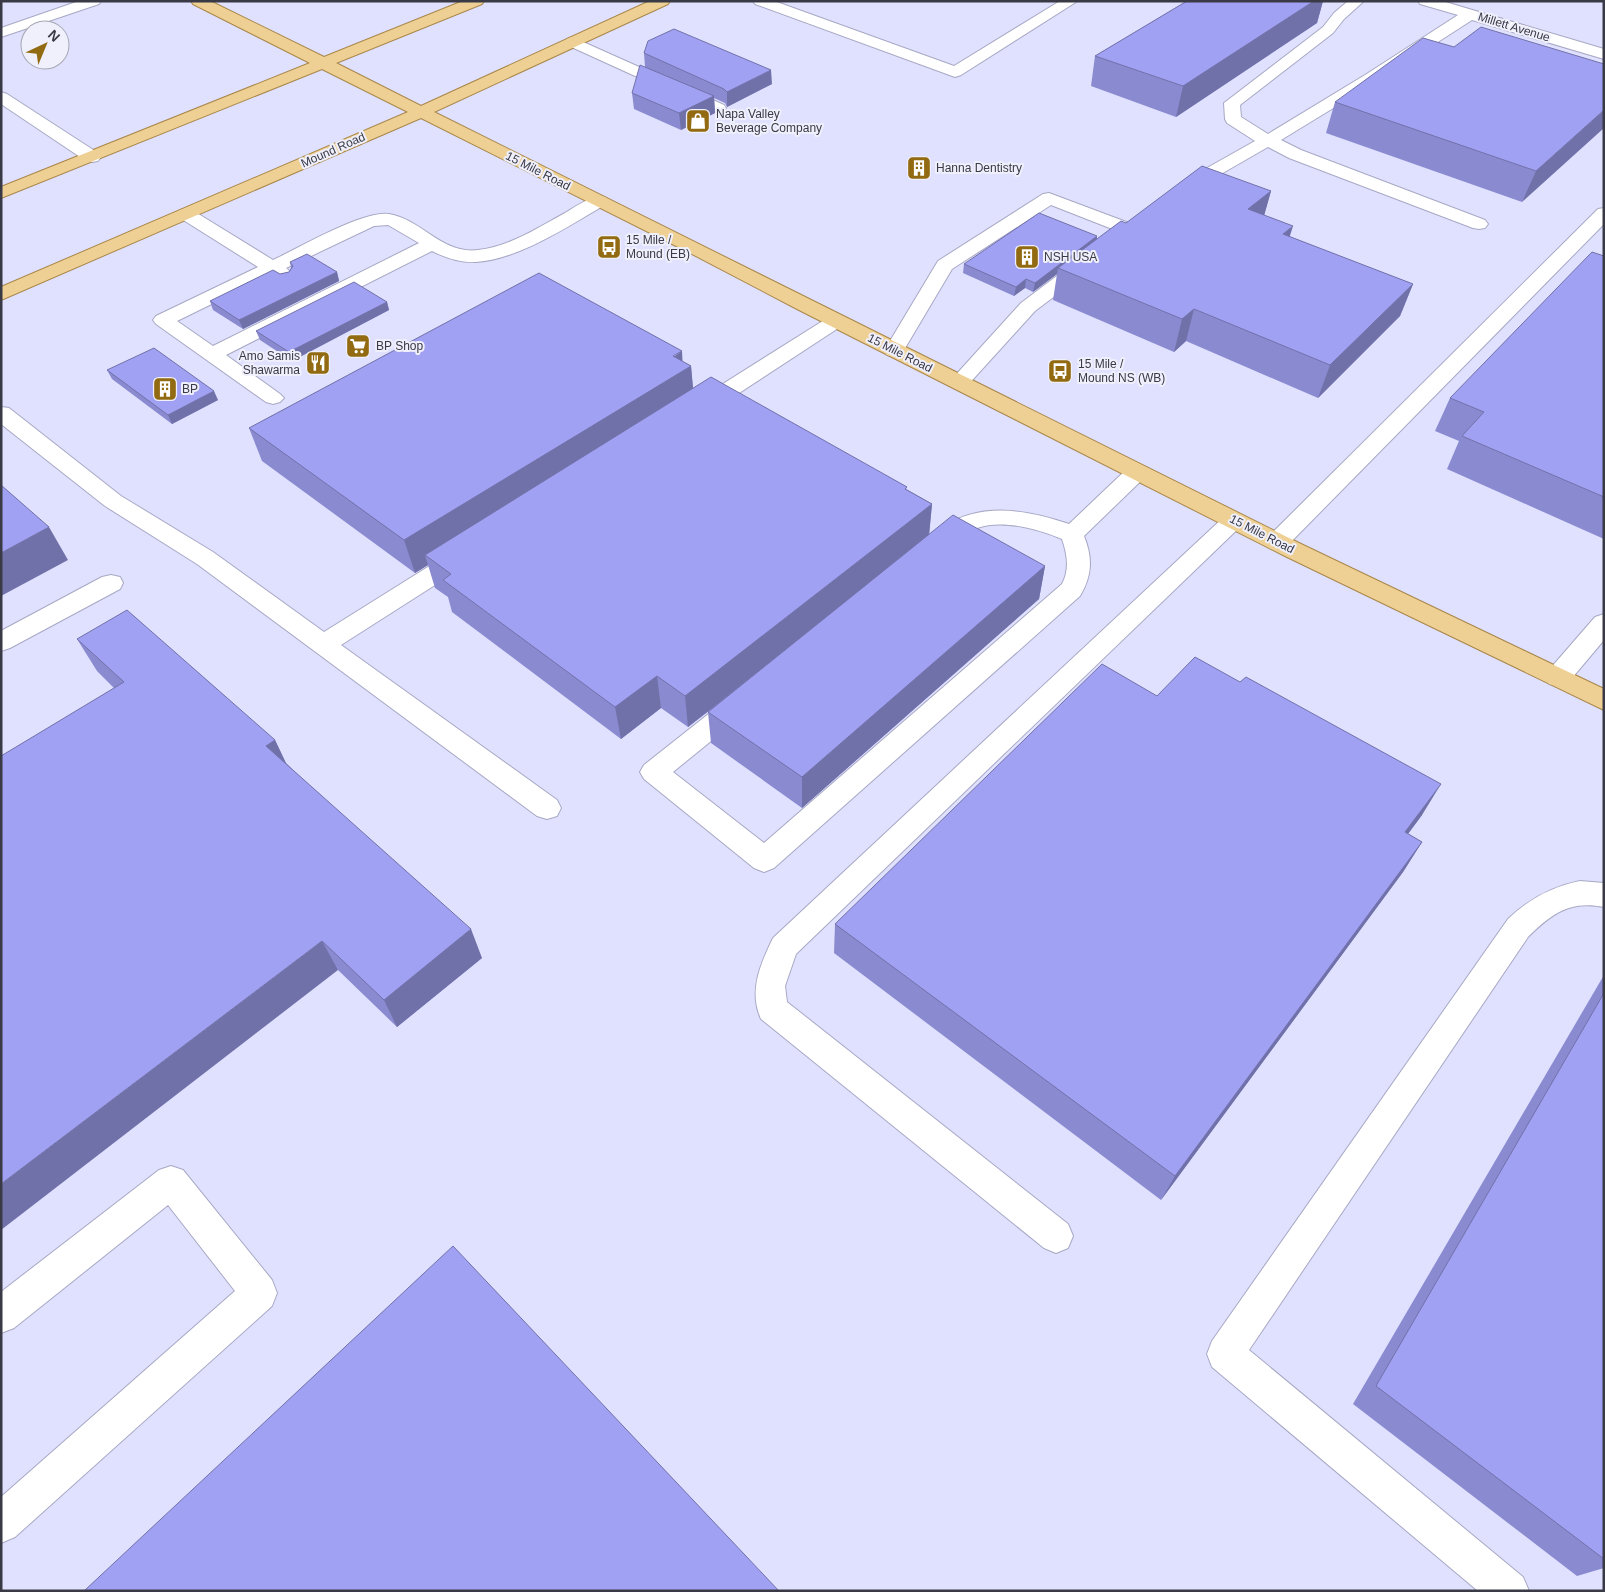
<svg xmlns="http://www.w3.org/2000/svg" width="1605" height="1592" font-family="Arial,sans-serif">
	<style>
		.lines { fill: none; stroke-linecap: round; stroke-linejoin: round }
		.minor-casing { stroke: #a7a8c4; stroke-width: 2 }
		.major-casing { stroke: #a9874a; stroke-width: 2 }
		.minor { fill: #fff; fill-rule: evenodd }
		.major { fill: #efd094; fill-rule: evenodd }
		.wall { fill: #8a8ad1 }
		.shaded-wall { fill: #7171aa }
		.building { fill: #a1a1f3; stroke: #7171aa }
		.labels { text-anchor: middle; dominant-baseline: central; stroke-width: 4; stroke-linejoin: round; paint-order: stroke }
		.far-street-label { font-size: 12px; fill: #393a45; stroke: #eff0fc }
		.far-poi-label { font-size: 12px; fill: #393a45; stroke: #eff0fc; text-anchor: start }
	</style>
	<rect width="100%" height="100%" fill="#e0e1ff"/>
	<g class="lines">
		<defs>
			<path id="minor" d="M79,1H101L99,4L1,37V28Z
				M753,1H774L954,66L1060,1L1076,2L961,75L955,77L755,4Z
				M1348,1H1364L1344,19L1333,33L1240,105L1241,117L1268,134L1365,75L1458,15L1420,4L1418,1H1442L1604,49V59L1472,20L1376,82L1281,140L1301,150L1485,220L1488,224L1485,228L1479,229L1473,228L1289,158L1268,147L1221,174L1189,195L1183,196L1177,195L1174,191L1198,173L1255,141L1227,123L1225,119L1224,103L1323,27L1334,13Z
				M572,37L724,105L726,108L724,111H712L567,45L564,42L567,39Z
				M1,92L7,94L98,153L101,157L98,161L92,162L86,161L1,104Z
				M1049,193L1137,226L1140,230L1137,234L1131,236L1125,234L1051,205L952,269L901,355L894,357L887,355L884,351L938,261L1043,194Z
				M599,196L605,197L608,201L605,205C568,226 520,259 476,262C461,263 446,258 432,251L226,355L280,394L284,398L280,402L273,404L266,402L156,324L153,320L156,316L258,267L180,218L177,214L180,210L186,209L192,210L273,260C299,248 363,210 389,214C421,219 443,255 478,250C509,247 539,227 565,213C576,206 587,199 599,196ZM388,225L419,243L213,346L177,321L271,275L284,281L291,279L294,275L286,268L374,226Z
				M1604,208V224L1285,548L1277,550L1269,548L1265,542L1269,536L1598,209Z
				M1085,258L1092,260L1094,264L1092,268L1035,311L966,387L959,389L952,387L949,383L952,379L1021,303L1078,260Z
				M836,315L843,317L846,321L843,325L707,414L699,415L691,414L688,409L691,404L829,317Z
				M1,407L9,408L121,496L213,552L324,632L455,550L463,548L471,550L475,556L471,562L341,645L557,800L561,808L557,816L547,819L537,816L197,564L105,506L1,424Z
				M1137,465L1145,467L1148,472L1145,477L1084,536C1093,558 1092,576 1080,596L774,868L764,872L754,868L644,779L640,772L644,765L730,697L739,694L748,697L752,704L748,711L673,772L764,843L1062,584C1070,569 1067,554 1062,539C1038,529 1003,519 977,528C959,534 949,554 929,549L925,543C930,536 936,532 942,528C980,501 1028,510 1069,524L1129,467Z
				M1234,512L1242,515L1246,520L1242,525L796,954L785,986L787,1002L1068,1224L1073,1236L1068,1248L1056,1253L1044,1248L761,1019C748,991 761,963 773,938L1226,515Z
				M111,575L120,577L123,583L120,589L10,648L1,651V631L102,577Z
				M1604,614V640L1567,684L1558,686L1549,684L1545,677L1549,670L1595,617Z
				M1580,881L1604,883V907C1570,900 1551,914 1528,937L1249,1350L1523,1577L1529,1591H1478L1212,1367L1207,1354L1212,1341L1508,919C1529,899 1551,887 1580,881Z
				M171,1166L183,1170L272,1280L277,1293L272,1306L15,1537L1,1543V1497L235,1291L168,1205L14,1328L1,1333V1292L159,1170Z"/>
			<path id="major" d="M191,1H210L324,57L463,1H484L482,4L336,63L421,106L650,1H670L668,4L434,112L1301,544L1604,689V710L1285,556L797,309L690,253L421,118L1,300V287L408,112L322,69L1,198V187L310,63L193,4Z"/>
		</defs>
		<!-- minor casing -->
		<use href="#minor" class="minor-casing"/>
		<!-- major casing -->
		<use href="#major" class="major-casing"/>
		<!-- minor -->
		<use href="#minor" class="minor"/>
		<!-- major -->
		<use href="#major" class="major"/>
	</g>
	<!-- wall -->
	<path class="wall" d="M1187,1H1323L1317,23L1176,117L1091,86L1095,56Z
		M1454,47L1604,64L1522,202L1326,133L1335,102Z
		M644,53L772,84L727,107L725,103L714,98L715,113L681,130L634,109L632,93L645,67Z
		M1271,191L1264,215L1289,237L1413,284L1400,316L1318,398L1186,341L1174,352L1053,300L1057,274L1033,292L1025,288L1014,296L963,273L964,264L1097,236V239L1126,223Z
		M1604,256V539L1447,469L1459,441L1435,431L1450,398Z
		M290,262L337,272L339,281L243,329L213,310L210,301L280,274L289,272L291,268Z
		M387,302L389,310L292,361L260,340L256,331Z
		M683,362L691,366L693,389L907,487L906,489L932,504L929,534L1045,566L1039,599L802,808L711,743L708,712L713,708L688,727L661,708L621,739L452,612L448,597L435,588L428,565L415,573L262,461L249,428Z
		M107,370L218,400L172,424L112,379Z
		M77,639L275,740L286,763L482,958L397,1027L338,970L114,688L97,671Z
		M1157,696L1422,815L1408,834L1422,842L1403,872L1161,1200L834,953L835,924Z
		M1604,975V1568L1577,1576L1353,1404Z"/>
	<!-- shaded-wall -->
	<path class="shaded-wall" d="M1314,1H1323L1317,23L1176,117L1183,86Z
		M771,70L772,84L727,107V92Z
		M714,96L715,113L681,130L679,113Z
		M1604,110V128L1522,202L1536,171Z
		M1271,191L1262,223L1248,209Z
		M1293,226L1283,258V234Z
		M1097,236L1096,245L1058,268L1057,274L1033,292L1035,283Z
		M337,272L339,281L243,329L239,320Z
		M1026,279L1025,288L1014,296L1016,287Z
		M1413,284L1400,316L1318,398L1330,365Z
		M387,302L389,310L292,361L289,352Z
		M1194,309L1186,341L1174,352L1182,319Z
		M682,351L683,371L691,366L694,399L425,555L428,565L415,573L404,540Z
		M214,391L218,400L172,424L168,415Z
		M932,504L929,536L688,727L685,696Z
		M49,527L68,560L1,596V553Z
		M1045,566L1039,599L802,808V777Z
		M657,676L661,708L621,739L615,707Z
		M275,740L290,772L266,746Z
		M1441,784L1422,815L1387,862L1405,832Z
		M1422,842L1403,872L1161,1200L1175,1176Z
		M471,929L482,958L397,1027L384,1000Z
		M322,941L338,970L1,1230V1184Z"/>
	<!-- building -->
	<path class="building" d="M1187,1H1314L1183,86L1095,56Z
		M1481,27L1604,64V110L1536,171L1335,102L1423,38L1454,47Z
		M674,29L771,70L727,92L724,89L644,53L648,41Z
		M640,65L714,96L679,113L632,93Z
		M1202,166L1271,191L1248,209L1293,226L1283,234L1413,284L1330,365L1194,309L1182,319L1058,268L1121,221L1126,223Z
		M1039,213L1097,236L1035,283L1026,279L1016,287L964,264Z
		M1592,252L1604,256V497L1462,436L1484,412L1450,398Z
		M307,254L337,272L239,320L210,301L273,270L280,274L289,272L293,266L290,262Z
		M539,273L682,351L673,356L691,366L404,540L249,428Z
		M354,282L387,302L289,352L256,331Z
		M154,348L214,391L168,415L107,370Z
		M711,377L907,487L905,489L932,504L685,696L657,676L615,707L443,580L451,574L425,555Z
		M1,485L49,527L1,553Z
		M953,515L1045,566L802,777L708,712Z
		M127,610L275,740L266,746L471,929L384,1000L322,941L1,1184V756L124,682L77,639Z
		M1195,657L1240,682L1246,677L1441,784L1405,832L1422,842L1175,1176L835,924L1102,664L1157,696Z
		M1604,993V1559L1376,1386Z
		M453,1246L779,1591H84Z"/>
	<!-- icons -->
	<defs>
		<symbol id="shop-square" viewBox="-11 -11 22 22"><rect x="-9" y="-9" width="18" height="18" rx="4" fill="#926a12" stroke="#eff0fc"/><path d="M-5-2.5h2.3a2.7 3.5 0 0 1 5.4 0H5L5.5 6h-11ZM-1.5-2.5h3a1.5 2.3 0 0 0-3 0Z" fill="#fff"/></symbol>
		<symbol id="building-square" viewBox="-11 -11 22 22"><rect x="-9" y="-9" width="18" height="18" rx="4" fill="#926a12" stroke="#eff0fc"/><path d="M-4-6H4V6H1V3H-1V6H-4ZM-2.5-4.3h1.7v1.8h-1.7ZM.8-4.3h1.7v1.8H.8ZM-2.5-1h1.7V.8h-1.7ZM.8-1h1.7V.8H.8Z" fill="#fff"/></symbol>
		<symbol id="bus-square" viewBox="-11 -11 22 22"><rect x="-9" y="-9" width="18" height="18" rx="4" fill="#926a12" stroke="#eff0fc"/><path d="M-5-6H5V4H4V6H2V4H-2V6H-4V4H-5ZM-3.5-4V0h7V-4ZM-3.5 1.2v1.5H-2V1.2ZM2 1.2v1.5H3.5V1.2Z" fill="#fff"/></symbol>
		<symbol id="supermarket-square" viewBox="-11 -11 22 22"><rect x="-9" y="-9" width="18" height="18" rx="4" fill="#926a12" stroke="#eff0fc"/><path d="M-6-5.5h2.5l.6 2H6L4.5 2H-2.5L-4.4-4H-6ZM-1.5 3.2a1.3 1.3 0 1 0 .1 0ZM3 3.2a1.3 1.3 0 1 0 .1 0Z" fill="#fff"/></symbol>
		<symbol id="restaurant-square" viewBox="-11 -11 22 22"><rect x="-9" y="-9" width="18" height="18" rx="4" fill="#926a12" stroke="#eff0fc"/><path d="M-5-6h1v4h1v-4h1v4h1v-4h1v5L-1.5 .5V6h-2V.5L-5-1ZM5-6V6H3V1.5H1.5Q1.5-4 5-6Z" fill="#fff"/></symbol>
	</defs>
	<g fill-rule="evenodd">
		<use href="#shop-square" x="684" y="107" width="28" height="28"/>
		<use href="#building-square" x="905" y="154" width="28" height="28"/>
		<use href="#bus-square" x="595" y="233" width="28" height="28"/>
		<use href="#building-square" x="1013" y="243" width="28" height="28"/>
		<use href="#supermarket-square" x="344" y="332" width="28" height="28"/>
		<use href="#restaurant-square" x="304" y="349" width="28" height="28"/>
		<use href="#bus-square" x="1046" y="357" width="28" height="28"/>
		<use href="#building-square" x="151" y="375" width="28" height="28"/>
	</g>
	<g class="labels">
		<!-- far-street labels -->
		<g class="far-street-label">
			<text transform="translate(1514 27) rotate(17)">Millett Avenue</text>
			<text transform="translate(333 150) rotate(-24)">Mound Road</text>
			<text transform="translate(538 171) rotate(27)">15 Mile Road</text>
			<text transform="translate(900 353) rotate(27)">15 Mile Road</text>
			<text transform="translate(1262 534) rotate(27)">15 Mile Road</text>
		</g>
		<!-- far-poi labels -->
		<g class="far-poi-label">
			<text x="716" y="114">Napa Valley<tspan x="716" dy="14">Beverage Company</tspan></text>
			<text x="936" y="168">Hanna Dentistry</text>
			<text x="626" y="240">15 Mile /<tspan x="626" dy="14">Mound (EB)</tspan></text>
			<text x="1044" y="257">NSH USA</text>
			<text x="376" y="346">BP Shop</text>
			<text x="300" y="356" text-anchor="end">Amo Samis<tspan x="300" dy="14">Shawarma</tspan></text>
			<text x="1078" y="364">15 Mile /<tspan x="1078" dy="14">Mound NS (WB)</tspan></text>
			<text x="182" y="389">BP</text>
		</g>
	</g>
	<!-- border -->
	<rect width="1605" height="1592" fill="none" stroke="#393a45" stroke-width="5"/>
	<!-- north arrow -->
	<g transform="translate(45 45) rotate(44)"><circle r="24" fill="#eff0fc" stroke="#a6a7b3"/>
	<path d="M0-4L9 19L0 12L-9 19Z" fill="#926a12"/>
	<text y="-8" font-size="14" font-weight="bold" text-anchor="middle" fill="#393a45">N</text>
	</g>
</svg>
